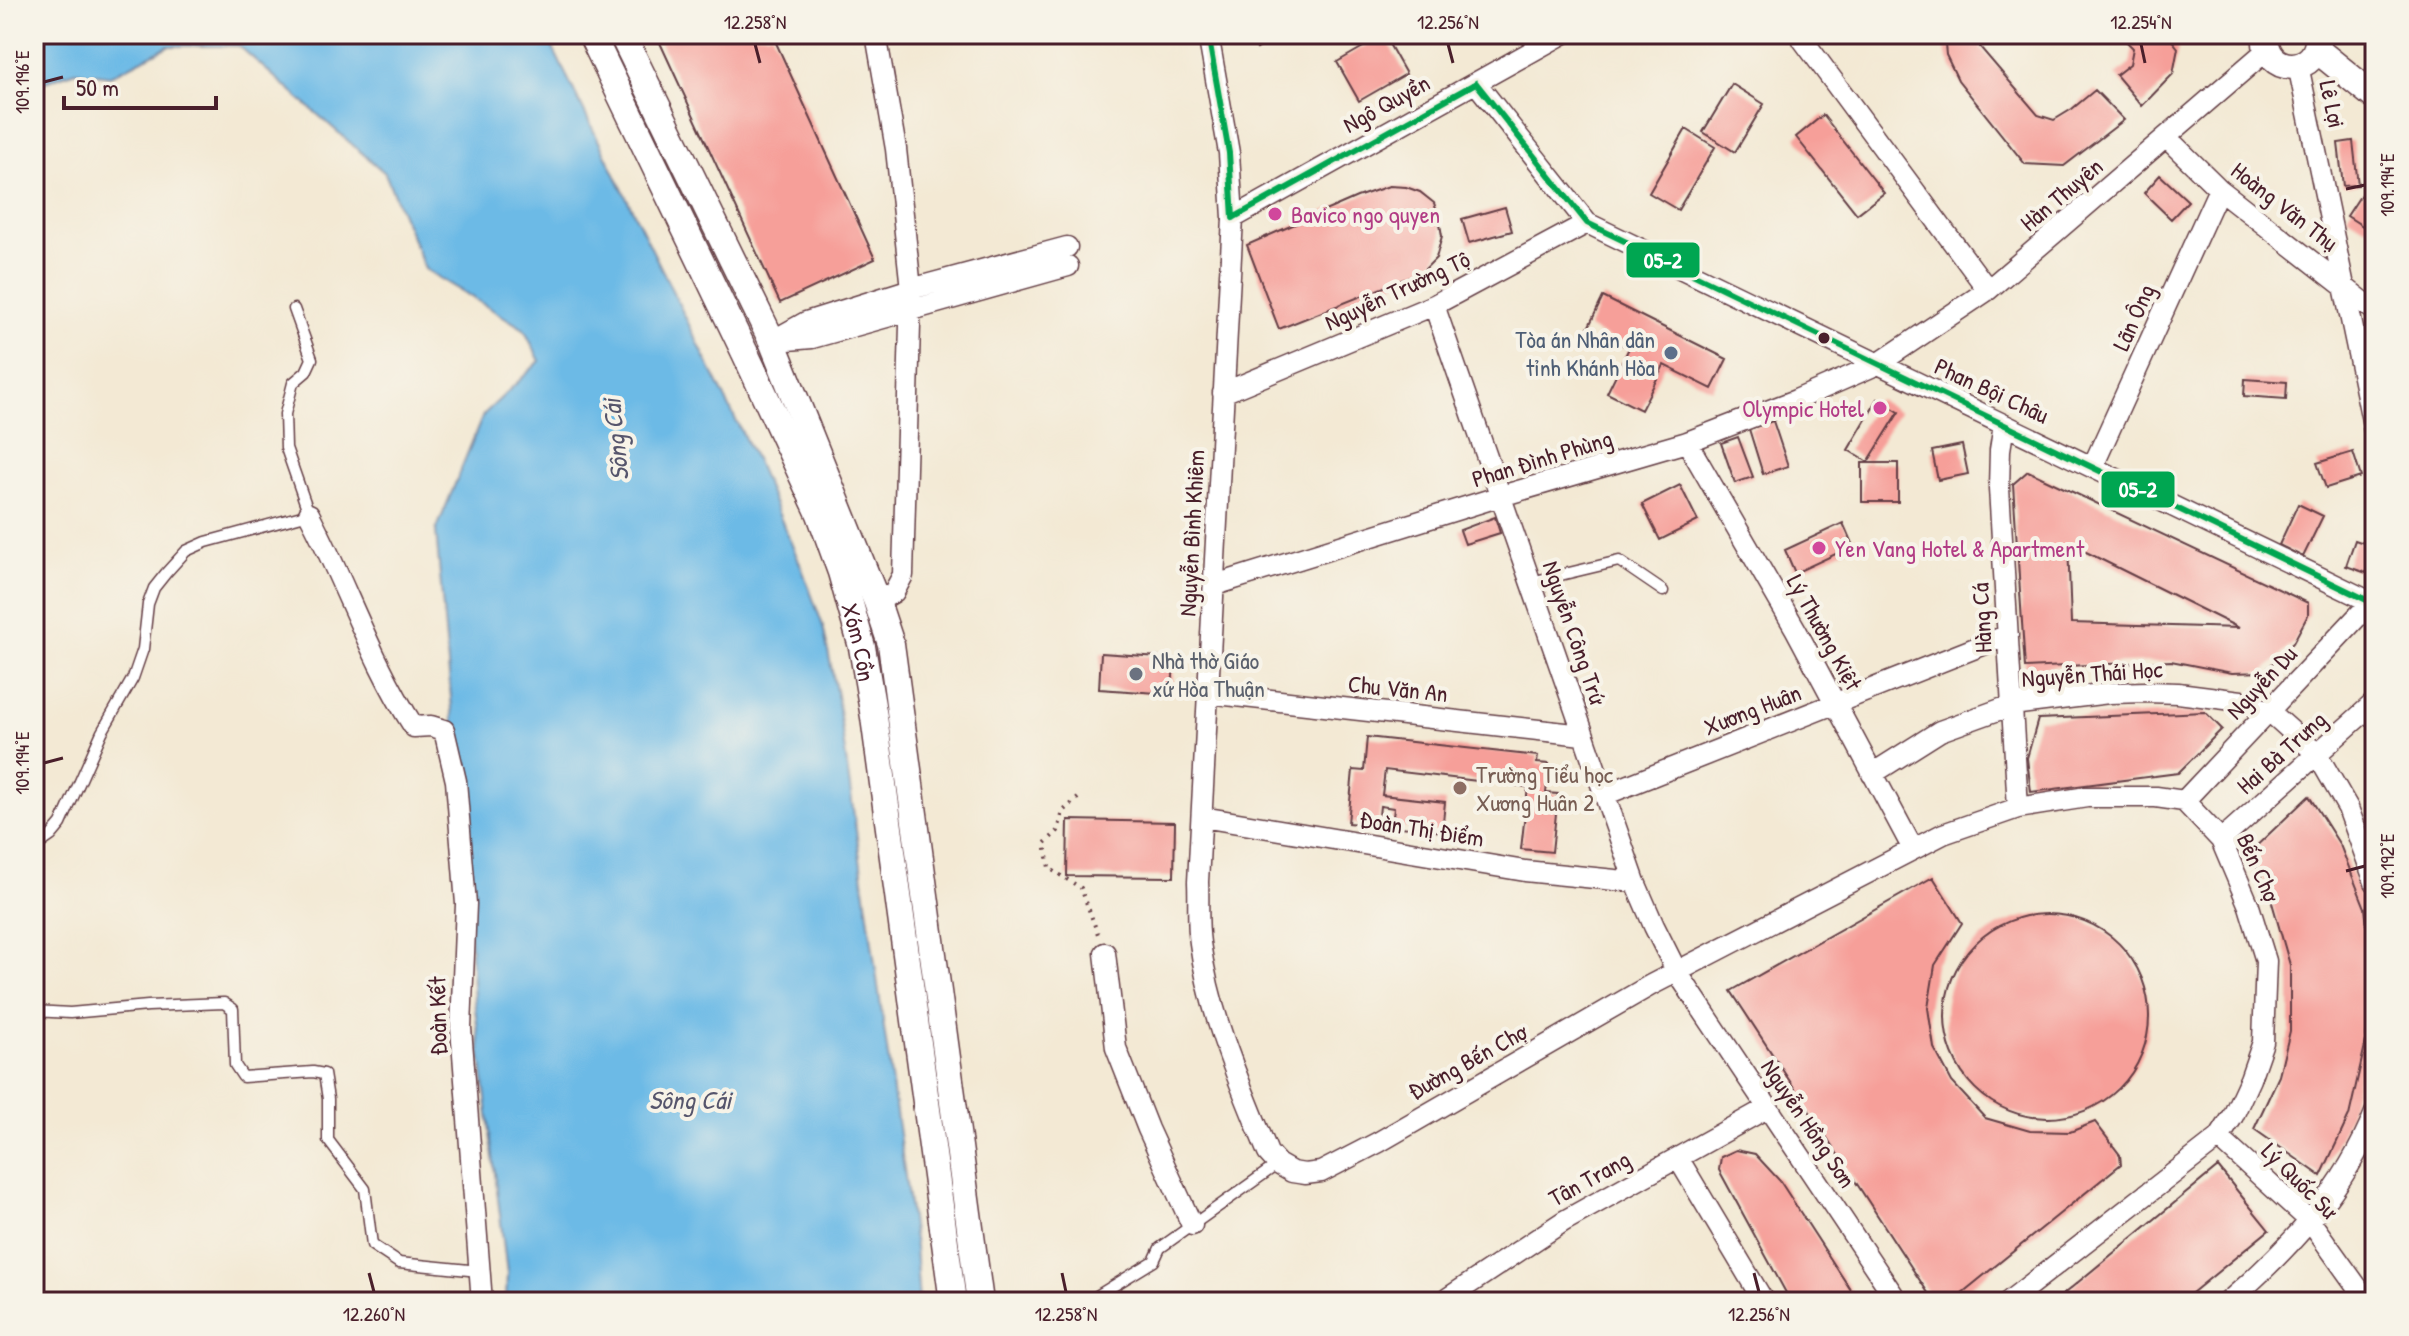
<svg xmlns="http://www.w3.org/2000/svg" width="2409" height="1336" font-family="'Patrick Hand',sans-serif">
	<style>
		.water { fill: #6cbae6; stroke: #5b6c88; stroke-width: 2 }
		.building { fill: #f69f99; fill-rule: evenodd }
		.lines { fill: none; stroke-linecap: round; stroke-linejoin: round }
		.service-casing { stroke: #633d44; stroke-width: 13 }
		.minor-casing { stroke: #633d44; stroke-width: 23 }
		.tertiary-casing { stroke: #633d44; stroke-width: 29 }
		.path { stroke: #633d44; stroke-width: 4; stroke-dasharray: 2 6; stroke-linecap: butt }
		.service { stroke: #fff; stroke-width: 10 }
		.minor { stroke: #fff; stroke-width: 20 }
		.tertiary { stroke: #fff; stroke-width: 26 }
		.bus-1-casing { stroke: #f7f3e8; stroke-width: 12 }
		.bus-1 { stroke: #00a651; stroke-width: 6 }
		.ticks { fill: none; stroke: #4a1f2b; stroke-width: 3 }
		.hotel-dot { fill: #d1479c; stroke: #f7f3e8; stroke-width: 3 }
		.bus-dot { fill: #4a1f2b; stroke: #f7f3e8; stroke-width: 3 }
		.service-dot { fill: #5c6f8a; stroke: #f7f3e8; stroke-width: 3 }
		.worship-dot { fill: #6b7280; stroke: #f7f3e8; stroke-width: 3 }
		.education-dot { fill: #8d6e63; stroke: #f7f3e8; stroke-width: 3 }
		.labels { text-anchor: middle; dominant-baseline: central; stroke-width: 8; stroke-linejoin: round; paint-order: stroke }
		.street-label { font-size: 24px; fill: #4a1f2b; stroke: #f7f3e8 }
		.hotel-label { font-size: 24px; fill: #b23c85; stroke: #f7f3e8; text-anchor: start }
		.service-label { font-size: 24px; fill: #4e5e75; stroke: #f7f3e8; text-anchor: end }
		.worship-label { font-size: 24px; fill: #5b616d; stroke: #f7f3e8; text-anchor: start }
		.education-label { font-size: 24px; fill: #785e54; stroke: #f7f3e8; text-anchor: start }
		.water-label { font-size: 26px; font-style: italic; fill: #56556c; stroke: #f7f3e8 }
		.line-badge { stroke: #f7f3e8; stroke-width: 3 }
		.badge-label { font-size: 22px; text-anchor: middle; font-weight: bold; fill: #fff }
		.neatline { fill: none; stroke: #4a1f2b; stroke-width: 3 }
		.ticks-label { font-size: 20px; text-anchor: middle; fill: #4a1f2b }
	</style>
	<rect width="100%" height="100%" fill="#f7f3e8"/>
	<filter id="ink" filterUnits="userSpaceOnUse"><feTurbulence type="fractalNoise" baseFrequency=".0125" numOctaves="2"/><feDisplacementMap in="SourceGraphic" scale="16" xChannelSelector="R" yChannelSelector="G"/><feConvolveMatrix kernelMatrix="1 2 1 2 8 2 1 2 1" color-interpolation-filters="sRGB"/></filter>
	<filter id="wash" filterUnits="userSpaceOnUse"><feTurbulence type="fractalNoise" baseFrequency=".006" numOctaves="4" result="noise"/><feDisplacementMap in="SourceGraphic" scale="32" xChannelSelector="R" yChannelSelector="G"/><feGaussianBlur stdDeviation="1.8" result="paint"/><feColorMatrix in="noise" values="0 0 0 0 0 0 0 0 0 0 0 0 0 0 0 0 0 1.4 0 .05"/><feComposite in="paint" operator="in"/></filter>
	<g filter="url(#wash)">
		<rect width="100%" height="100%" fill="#f3e9d4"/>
		<!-- water -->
		<path class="water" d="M34,34H546L756,461L801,566L823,626L837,696L915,1247L919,1302H506L507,1273L474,999L463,831L436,531L483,415L540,361L524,329L425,269L385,173L239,46H168L110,76L75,71L34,86Z"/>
		<g id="blocks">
			<!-- building -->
			<path class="building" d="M656,34H772L875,259L780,303Z
				M1247,34H1280L1257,49Z
				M1944,34H1993L1995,36L1980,47L2038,115L2054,120L2072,109L2095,90L2124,120L2064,166L2025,164L1958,80L1946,55Z
				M2119,34H2167L2178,48L2173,74L2142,106L2116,75L2130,64L2133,48Z
				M1384,35L1406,74L1359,101L1337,62Z
				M1732,84L1764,104L1735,152L1703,132Z
				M1823,115L1884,193L1857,214L1796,137Z
				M1686,129L1715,147L1678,210L1649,193Z
				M2353,141L2358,185L2343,186L2338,143Z
				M2160,175L2188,201L2171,219L2144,193Z
				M1389,186L1406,187L1420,192L1434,203L1439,218L1442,236L1436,258L1422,272L1279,329L1247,245L1357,197Z
				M2362,193L2375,201V214L2366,228L2347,216Z
				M1505,207L1512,231L1469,243L1462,219Z
				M1603,297L1727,359L1712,389L1664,365L1641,410L1607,393L1629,348L1588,328Z
				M2245,379L2287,382L2286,399L2244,396Z
				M1878,399L1899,412L1868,462L1848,450Z
				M1773,421L1788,466L1763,474L1749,429Z
				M1738,437L1753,477L1735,483L1721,443Z
				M1962,445L1968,474L1938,480L1932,451Z
				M2353,452L2361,477L2326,488L2317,463Z
				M1862,463H1898V502H1862Z
				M2028,471L2308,603V615L2293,643L2264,672L2232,673L2171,661L2025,668L2013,484ZM2068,543L2239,628L2071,623Z
				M1680,485L1698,521L1660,540L1642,504Z
				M2298,504L2323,516L2303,557L2279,545Z
				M1495,517L1500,533L1465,544L1460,530Z
				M1843,523L1853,546L1795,573L1785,550Z
				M2355,540L2375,547L2366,573L2346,566Z
				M1101,653L1174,658L1172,694L1099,689Z
				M2205,712L2222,729L2178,773L2031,792L2027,758L2038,719Z
				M1367,737L1538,756L1537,763L1549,764L1546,793L1558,794L1552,852L1521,849L1528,787L1385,770L1382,795L1445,802L1442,832L1392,826L1394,808L1380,806L1378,826L1348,823L1353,770L1364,771Z
				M2309,796L2340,845L2365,908L2372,976L2366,1041L2349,1116L2321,1176L2254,1129L2279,1076L2290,1031V965L2269,892L2249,853Z
				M1068,820L1175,822L1174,877L1067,876Z
				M1933,877L1962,923L1935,965L1928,1008L1934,1048L1952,1082L1985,1118L2030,1131L2070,1132L2095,1122L2120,1155L2121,1164L1951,1302H1934L1731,991Z
				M1945 1016a102 102 0 1 1 204 0a102 102 0 1 1-204 0Z
				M1736,1150L1755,1154L1780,1181L1856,1298L1849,1302H1791L1719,1170L1721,1157Z
				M2218,1167L2269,1230L2181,1302H2054Z"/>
		</g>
	</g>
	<g filter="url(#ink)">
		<use href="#blocks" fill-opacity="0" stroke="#633d44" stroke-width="2"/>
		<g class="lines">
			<defs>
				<path id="service" d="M1531,582L1619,561L1663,591
					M34,848L51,836L61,824L102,732L133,678L143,649L148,604L154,588L166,573L186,551L206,542L309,514L286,448L285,414L293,383L306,372L312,359L294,309
					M34,1011L70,1013L148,1006L224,1003L233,1009L235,1065L243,1077L313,1072L324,1074L328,1099V1140L365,1189L372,1245L399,1263L479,1271
					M1087,1302L1154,1261L1160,1248L1278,1164"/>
				<path id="minor" d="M876,34L896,149L911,289L903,575L894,592L877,602
					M1208,34L1229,153L1233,218L1198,882C1199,902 1197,923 1200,943C1210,1017 1240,1084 1268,1153L1278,1164L1292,1172L1305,1174L1321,1172L1379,1142L1651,985L1943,834L2018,808L2087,797H2156L2184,801L2221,840L2249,906L2266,961L2263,1042L2250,1079L2233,1116L2219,1138L2008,1302
					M1813,34L1803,40L1988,290
					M2298,65L2375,435
					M1476,83L1587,223L2375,604
					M2167,138L2219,189L2375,311
					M1233,218L1563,34
					M1434,305L1635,882L1654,926L1677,972L1898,1302
					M772,341L806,322L911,289L1067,247
					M776,341L812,338L1068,266
					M1223,393L1434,305L1587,223
					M2004,425L2000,450L1999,488L2018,808
					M1687,442L1796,630L1913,849
					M2093,466L2219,189
					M309,514C346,584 371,661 414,727L431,726L444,730L456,781L466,904L461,1028L482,1302
					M1215,585L1501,496L1687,442L1796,400L1878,364L1988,290L2267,50
					M1208,693L1583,735
					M1872,774L1940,731L2012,705L2109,693L2147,692L2178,693L2241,701L2269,711L2317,754L2348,808L2375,882
					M1604,795L2008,635
					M2184,801L2375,598
					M1202,817L1525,871L1635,882
					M2221,840L2375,702
					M1105,953L1116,1048L1148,1129L1192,1225
					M2219,1138L2310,1221L2368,1302
					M1678,1158L1764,1302
					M1442,1302L1564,1221L1767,1108
					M2228,1302C2289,1249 2345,1190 2375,1113"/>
				<g id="tertiary">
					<path id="s1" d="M591,34L745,353L820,514L841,572L862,647L874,717L953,1302"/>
					<path d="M622,34L772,341L877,602L891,644L980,1302"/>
					<path d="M2266,34C2261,76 2322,77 2318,34"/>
					<path d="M2317,50L2375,97"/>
				</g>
			</defs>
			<!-- service casing -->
			<use href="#service" class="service-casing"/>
			<!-- minor casing -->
			<use href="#minor" class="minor-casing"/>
			<!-- tertiary casing -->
			<use href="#tertiary" class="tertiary-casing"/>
			<!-- path -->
			<path class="path" d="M1078,798L1063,811L1058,831L1045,843L1049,868L1081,888L1099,937"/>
			<!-- service -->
			<use href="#service" class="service"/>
			<!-- minor -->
			<use href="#minor" class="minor"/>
			<!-- tertiary -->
			<use href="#tertiary" class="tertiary"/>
			<defs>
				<path id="bus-1" d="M1208,34L1229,153L1233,218
					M1476,83L1587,223L2375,604
					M1233,218L1476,83"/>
			</defs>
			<!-- bus-1 casing -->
			<use href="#bus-1" class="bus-1-casing"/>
			<!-- bus-1 -->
			<use href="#bus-1" class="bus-1"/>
		</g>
	</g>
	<!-- ticks -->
	<path class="ticks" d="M755,44L760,63M1448,44L1453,63M2141,44L2145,63M44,82L63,77M2346,189L2365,185M44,763L63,758M2346,871L2365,866M369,1273L374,1292M1062,1273L1066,1292M1754,1273L1759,1292"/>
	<!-- markers -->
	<g class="hotel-dot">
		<circle cx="1275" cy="214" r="8"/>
		<circle cx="1880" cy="408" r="8"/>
		<circle cx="1819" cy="548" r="8"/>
	</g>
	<circle class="bus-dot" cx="1824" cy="338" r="7"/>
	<circle class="service-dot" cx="1671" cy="353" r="8"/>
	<circle class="worship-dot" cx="1136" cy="674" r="8"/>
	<circle class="education-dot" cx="1460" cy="788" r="8"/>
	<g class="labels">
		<!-- street labels -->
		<g class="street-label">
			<text transform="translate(1386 103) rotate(-29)">Ngô Quyền</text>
			<text transform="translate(2333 104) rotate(78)">Lê Lợi</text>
			<text transform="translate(2061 194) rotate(-40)">Hàn Thuyên</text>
			<text transform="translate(2285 206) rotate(38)">Hoàng Văn Thụ</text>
			<text transform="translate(1397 290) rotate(-25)">Nguyễn Trường Tộ</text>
			<text transform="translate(2133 317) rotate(-66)">Lãn Ông</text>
			<text transform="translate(1992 390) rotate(25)">Phan Bội Châu</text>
			<text transform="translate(1542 458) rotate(-17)">Phan Đình Phùng</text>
			<text transform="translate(1191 533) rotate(-87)">Nguyễn Bình Khiêm</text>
			<text transform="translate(1981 618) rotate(-93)">Hàng Cá</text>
			<text transform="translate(1575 632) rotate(71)">Nguyễn Công Trứ</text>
			<text transform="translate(1825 632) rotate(61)">Lý Thường Kiệt</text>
			<text stroke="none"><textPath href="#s1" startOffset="666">Xóm Cồn</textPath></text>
			<text transform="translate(2092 673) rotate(-4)">Nguyễn Thái Học</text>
			<text transform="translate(2261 682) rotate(-47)">Nguyễn Du</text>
			<text transform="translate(1398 688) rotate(6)">Chu Văn An</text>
			<text transform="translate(1752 709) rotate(-21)">Xương Huân</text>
			<text transform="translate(2281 752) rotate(-42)">Hai Bà Trưng</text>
			<text transform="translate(1422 828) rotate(9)">Đoàn Thị Điểm</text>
			<text transform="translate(2259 867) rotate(66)">Bến Chợ</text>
			<text transform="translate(437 1016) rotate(-91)">Đoàn Kết</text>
			<text transform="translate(1467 1061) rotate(-29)">Đường Bến Chợ</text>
			<text transform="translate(1809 1123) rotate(56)">Nguyễn Hồng Sơn</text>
			<text transform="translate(1589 1178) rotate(-29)">Tân Trang</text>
			<text transform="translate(2300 1180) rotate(45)">Lý Quốc Sư</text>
		</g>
		<!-- hotel labels -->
		<g class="hotel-label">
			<text x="1291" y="214">Bavico ngo quyen</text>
			<text x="1864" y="408" text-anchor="end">Olympic Hotel</text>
			<text x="1835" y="548">Yen Vang Hotel &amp; Apartment</text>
		</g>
		<!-- service labels -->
		<g class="service-label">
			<text x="1655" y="339">Tòa án Nhân dân<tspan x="1655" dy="28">tỉnh Khánh Hòa</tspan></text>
		</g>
		<!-- worship labels -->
		<g class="worship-label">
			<text x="1152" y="660">Nhà thờ Giáo<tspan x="1152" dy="28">xứ Hòa Thuận</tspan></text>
		</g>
		<!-- education labels -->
		<g class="education-label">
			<text x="1476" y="774">Trường Tiểu học<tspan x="1476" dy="28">Xương Huân 2</tspan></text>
		</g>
		<!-- water labels -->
		<g class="water-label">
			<text transform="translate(615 440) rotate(-96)">Sông Cái</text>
			<text x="690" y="1099">Sông Cái</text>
		</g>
	</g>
	<g class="line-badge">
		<rect x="1625" y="241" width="76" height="38" rx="8" fill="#00a651"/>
		<rect x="2100" y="470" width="76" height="39" rx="8" fill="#00a651"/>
	</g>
	<g class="badge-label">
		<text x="1663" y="268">05-2</text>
		<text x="2138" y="497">05-2</text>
	</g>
	<!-- margin -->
	<rect width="2409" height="1336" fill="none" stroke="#f7f3e8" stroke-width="88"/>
	<!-- scale -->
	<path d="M64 96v12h152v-12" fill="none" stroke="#4a1f2b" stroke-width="4"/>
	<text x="76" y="96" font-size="24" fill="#4a1f2b" stroke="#f7f3e8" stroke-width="6" paint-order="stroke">50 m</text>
	<rect x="44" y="44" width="2321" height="1248" class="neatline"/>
	<g class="ticks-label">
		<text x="755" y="29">12.258°N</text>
		<text x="1448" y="29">12.256°N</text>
		<text x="2141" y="29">12.254°N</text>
		<text transform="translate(22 82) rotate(-90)" y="7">109.196°E</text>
		<text transform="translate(2387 185) rotate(-90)" y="7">109.194°E</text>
		<text transform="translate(22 763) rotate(-90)" y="7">109.194°E</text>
		<text transform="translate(2387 866) rotate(-90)" y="7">109.192°E</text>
		<text x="374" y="1321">12.260°N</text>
		<text x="1066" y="1321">12.258°N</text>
		<text x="1759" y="1321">12.256°N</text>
	</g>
</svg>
